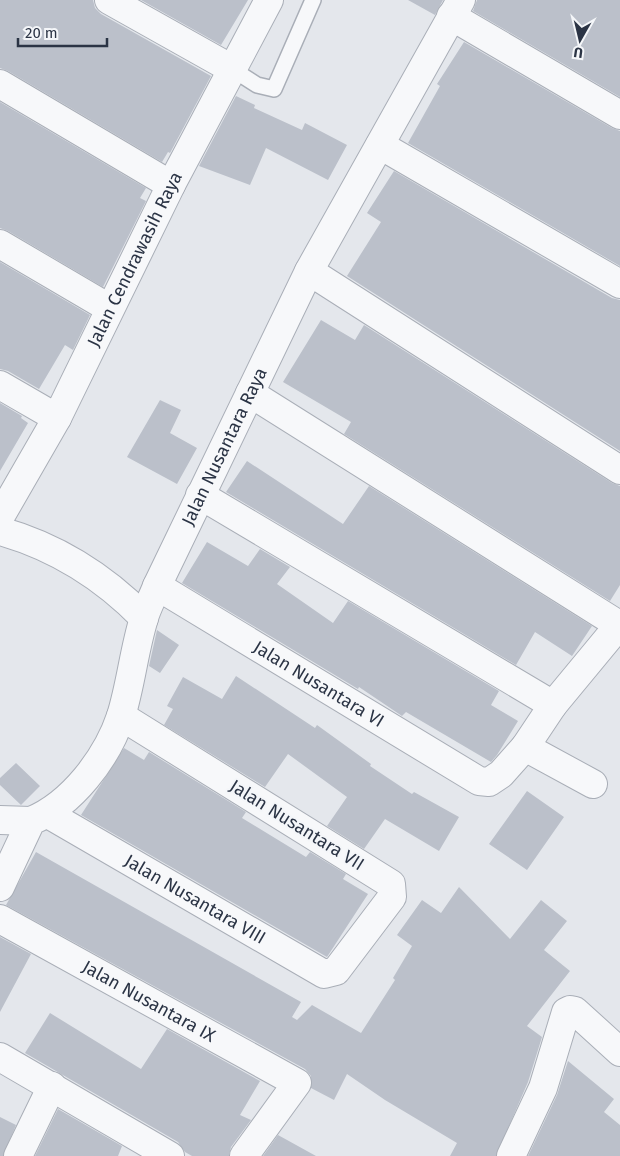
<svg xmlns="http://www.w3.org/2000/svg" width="620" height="1156" font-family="'Fira Sans',sans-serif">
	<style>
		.building { fill: #bbc0ca }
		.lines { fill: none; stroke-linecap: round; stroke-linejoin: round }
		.service-casing { stroke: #a9aeb7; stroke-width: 18 }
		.minor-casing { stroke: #a9aeb7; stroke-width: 30 }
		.service { stroke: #f7f8fa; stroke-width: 15 }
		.minor { stroke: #f7f8fa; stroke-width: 28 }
		.labels { text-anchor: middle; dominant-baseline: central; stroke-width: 4; stroke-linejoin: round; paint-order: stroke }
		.street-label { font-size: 18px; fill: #2b3445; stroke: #f4f6f9 }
	</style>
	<rect width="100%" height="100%" fill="#e4e7ec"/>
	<!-- building -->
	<path class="building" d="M0,0H93L95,8L101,14L211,76L170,153L168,152L162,162L8,71L0,68Z
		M141,0H248L221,45Z
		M408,0H443L435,15Z
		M477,0H620V97L473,11Z
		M464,42L612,128L620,131V266L408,143L440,86L437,84Z
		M236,96L255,105L254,108L302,130L305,123L347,145L328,180L266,148L250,185L199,166Z
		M0,102L146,188L140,198L146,201L103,287L8,231L0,228Z
		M394,171L612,298L620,300V451L347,276L381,222L367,213Z
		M0,262L90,315L73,350L65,345L39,389L8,371L0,369Z
		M321,320L355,340L364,325L612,483L620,486V585L610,601L344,434L351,422L283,382Z
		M160,400L181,410L170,433L197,448L177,484L127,457Z
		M0,403L22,416L21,418L28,423L0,471Z
		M247,461L343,524L369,486L592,626L572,656L535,632L516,665L226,492Z
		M207,542L248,566L260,549L290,567L277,584L333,623L348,601L499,691L491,705L518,721L497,755L491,762L406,712L402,716L359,687L358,689L182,583Z
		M157,630L179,645L160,673L149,666Z
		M236,676L315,728L317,725L371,764L370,766L412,794L414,792L459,817L439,851L385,819L364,849L327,826L347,797L288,754L265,787L164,725L173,709L167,706L183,677L222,699Z
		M124,748L144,760L149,752L246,812L242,818L306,857L310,852L346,874L343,879L368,894L327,957L81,815Z
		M16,763L40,786L21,805L0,785V778Z
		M527,791L564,817L527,870L489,844Z
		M36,852L301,1002L292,1017L297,1020L312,1005L361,1033L395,980L393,978L412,946L397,935L422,900L441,913L459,887L510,939L541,900L567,921L544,950L570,971L527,1026L542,1037L528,1082L496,1156H450L457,1143L385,1100L347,1074L334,1100L311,1088V1076L305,1069L6,905Z
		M0,937L31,954L0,1012Z
		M50,1013L141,1069L167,1029L260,1081L240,1115L251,1120L231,1147L229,1156H192L185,1152L178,1142L25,1053Z
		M568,1061L614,1099L604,1112L620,1125V1156H528L557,1095Z
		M58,1109L122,1146L118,1156H35Z
		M0,1117L16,1125L3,1156H0Z
		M278,1135L316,1156H263Z"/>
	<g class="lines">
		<defs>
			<path id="service" d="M232,69L257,85L274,89L313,0"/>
			<g id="minor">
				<path d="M109,0L232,69"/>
				<path d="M451,16L620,115"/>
				<path d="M0,84L171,185"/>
				<path d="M380,145L620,284"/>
				<path d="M0,244L109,308"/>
				<path d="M309,271L620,470"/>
				<path d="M0,385L57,418"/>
				<path d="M250,393L619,625"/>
				<path d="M200,495L553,705"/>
				<path id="s1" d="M0,517L57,418L171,185L269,0"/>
				<path d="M0,531C57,547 103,576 144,618"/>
				<path id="s2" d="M157,586L479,781L489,782L501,774L525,747L553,705L620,624"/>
				<path d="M525,747L593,784"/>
				<path id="s3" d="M48,814L324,974L336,971L392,897L391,884L121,716"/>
				<path d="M0,820L31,821"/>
				<path id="s4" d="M0,887L31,821C72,804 107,758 121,716C131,684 134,650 144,618C147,607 153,597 157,586L309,271L461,0"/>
				<path id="s5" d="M0,919L297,1083L244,1156"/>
				<path d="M0,1057L170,1156"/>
				<path d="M18,1156L52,1086"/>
				<path d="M511,1156L543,1088L566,1012L570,1010L575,1011L620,1052"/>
			</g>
		</defs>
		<!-- service casing -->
		<use href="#service" class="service-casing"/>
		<!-- minor casing -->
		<use href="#minor" class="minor-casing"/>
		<!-- service -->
		<use href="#service" class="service"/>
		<!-- minor -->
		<use href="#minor" class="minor"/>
	</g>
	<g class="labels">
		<!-- street labels -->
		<g class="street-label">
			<text stroke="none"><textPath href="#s1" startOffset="291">Jalan Cendrawasih Raya</textPath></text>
			<text stroke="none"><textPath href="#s4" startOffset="505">Jalan Nusantara Raya</textPath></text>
			<text stroke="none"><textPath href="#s2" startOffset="189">Jalan Nusantara VI</textPath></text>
			<text transform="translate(297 825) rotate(32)">Jalan Nusantara VII</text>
			<text stroke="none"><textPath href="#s3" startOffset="170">Jalan Nusantara VIII</textPath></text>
			<text stroke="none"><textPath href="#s5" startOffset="170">Jalan Nusantara IX</textPath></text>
		</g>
	</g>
	<!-- north arrow -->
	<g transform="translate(580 40) rotate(188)" stroke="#f4f6f9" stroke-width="4" paint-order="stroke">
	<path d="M0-4L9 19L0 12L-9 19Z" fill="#2b3445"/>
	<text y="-8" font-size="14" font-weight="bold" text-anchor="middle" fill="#2b3445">U</text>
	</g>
	<!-- scale -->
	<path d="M18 38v8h89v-8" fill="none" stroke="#2b3445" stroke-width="2.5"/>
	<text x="25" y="38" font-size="15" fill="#2b3445" stroke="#f4f6f9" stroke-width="4" paint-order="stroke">20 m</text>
</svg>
